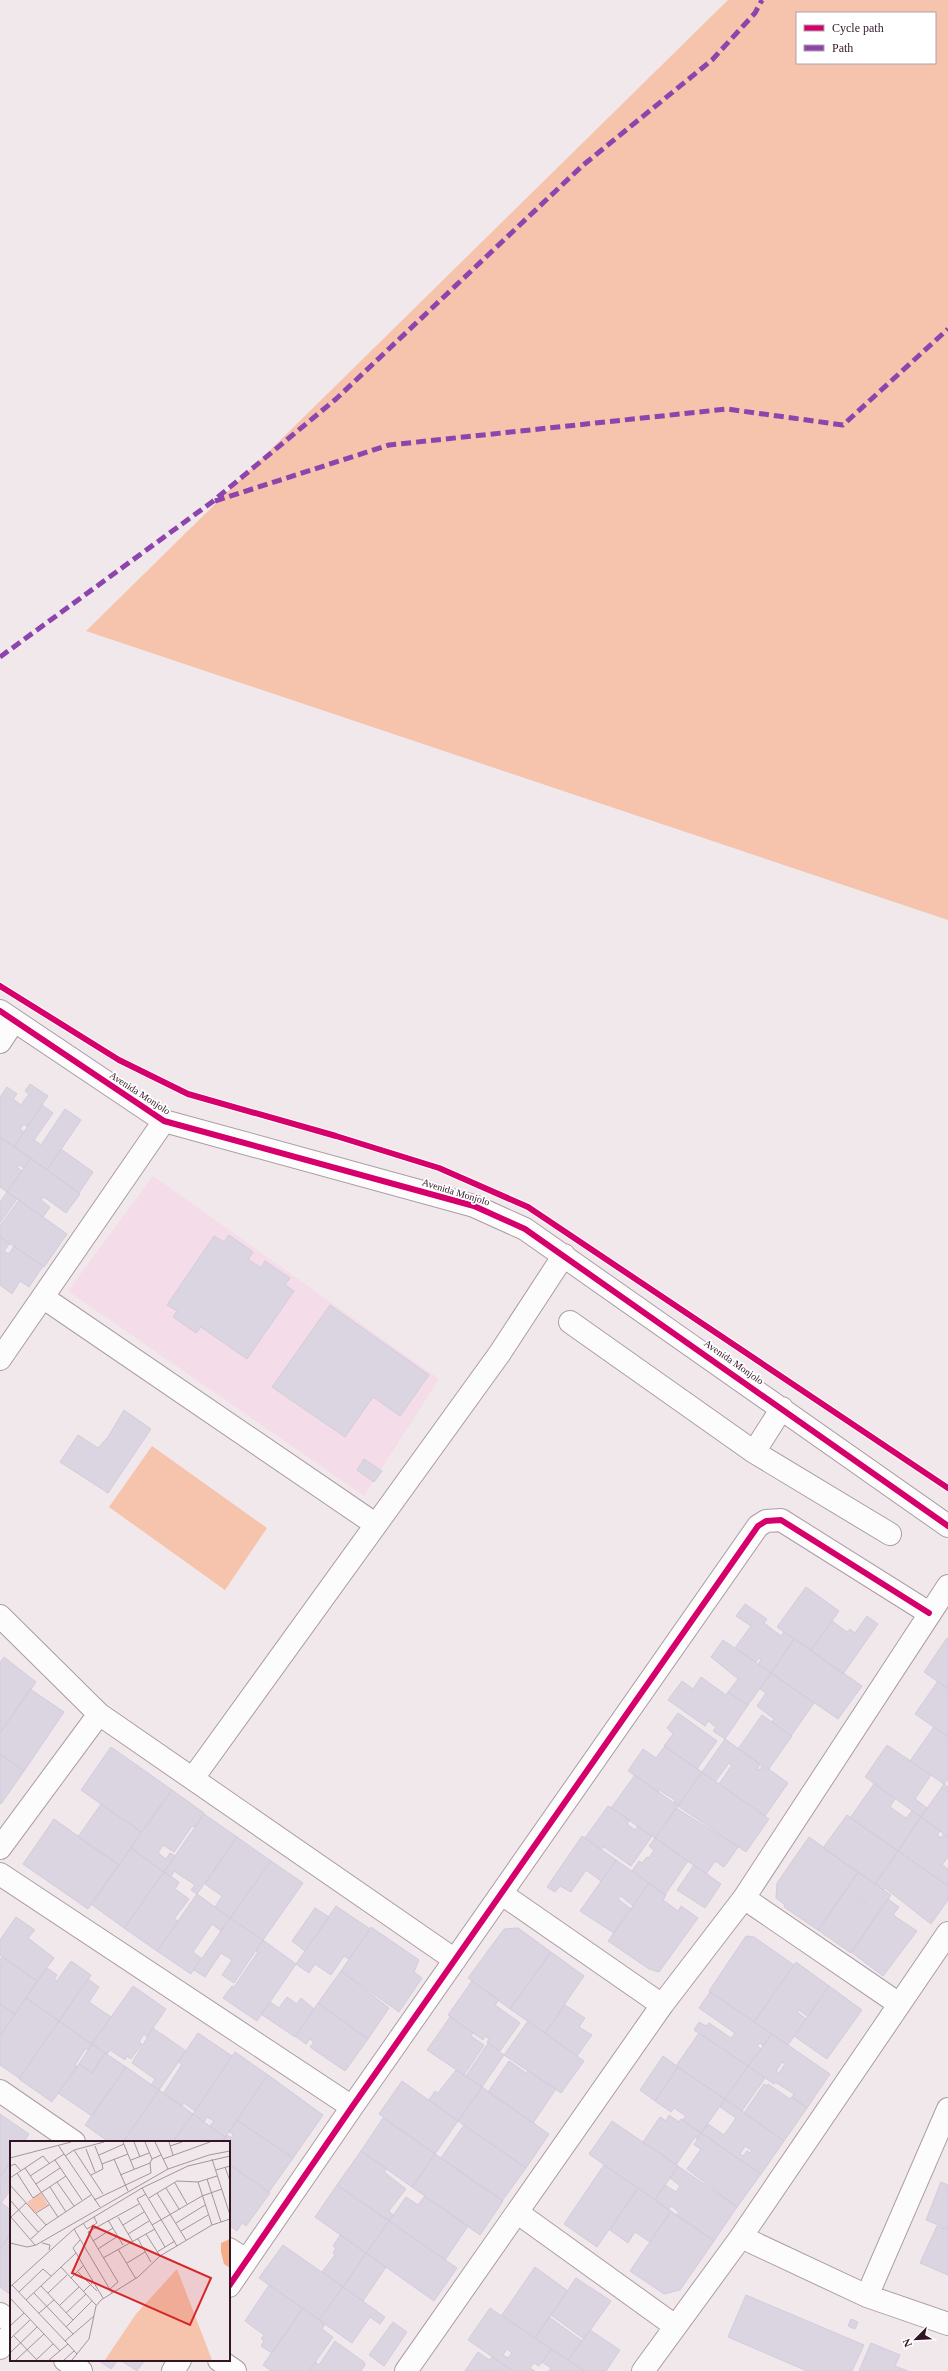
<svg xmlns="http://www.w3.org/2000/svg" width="948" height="2371" font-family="'Times New Roman',serif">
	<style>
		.built { fill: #f4dce8 }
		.green { fill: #f6c3ac; fill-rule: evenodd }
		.building { fill: #dbd5e2; stroke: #d2ccdc; fill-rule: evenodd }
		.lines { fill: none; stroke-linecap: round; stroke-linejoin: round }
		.minor-casing { stroke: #ac9ca4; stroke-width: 24 }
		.minor { stroke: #fdfcfc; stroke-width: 22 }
		.quiet { stroke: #8e44ad; stroke-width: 5; stroke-dasharray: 10 5; stroke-linecap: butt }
		.cycleway-casing { stroke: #fff; stroke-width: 8 }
		.cycleway { stroke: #d6006c; stroke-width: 6 }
		.labels { text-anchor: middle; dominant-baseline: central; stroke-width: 3.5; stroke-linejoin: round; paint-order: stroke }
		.street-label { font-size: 10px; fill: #331626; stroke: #fff }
		.inset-road { fill: none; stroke: #a5949d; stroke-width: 1 }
		.view { fill: #d62828; fill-opacity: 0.15; stroke: #d62828; stroke-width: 2 }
		.inset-edge { fill: none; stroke: #331626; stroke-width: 2 }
	</style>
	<rect width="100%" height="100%" fill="#f1e8ec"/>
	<!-- built -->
	<path class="built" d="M153,1176L439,1379L364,1496L68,1291Z"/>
	<!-- green -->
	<path class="green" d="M728,0H948V920L86,631ZM797,13H935V63H797Z
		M152,1446L267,1528L225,1590L109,1507Z"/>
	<!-- building -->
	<path class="building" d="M30,1084L48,1096L27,1127L24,1124L20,1129L24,1132L14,1147L0,1137V1097L7,1087L17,1094L13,1099L21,1105L29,1094L25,1091Z
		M42,1105L53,1113L34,1140L41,1145L65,1109L81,1120L47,1170L14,1147Z
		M0,1137L31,1158L24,1168L19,1165L17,1167L22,1171L7,1192L0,1187Z
		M61,1149L93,1172L79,1193L47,1170Z
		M31,1158L80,1194L66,1213L44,1197L41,1200L50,1207L43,1217L7,1192Z
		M7,1192L17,1199L0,1223V1202Z
		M19,1200L67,1234L44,1267L0,1237V1226Z
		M229,1235L253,1252L248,1259L261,1268L265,1261L290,1278L285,1285L294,1291L247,1359L201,1327L196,1333L173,1317L177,1311L167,1305L214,1236L224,1242Z
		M0,1237L10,1243L4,1251L9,1254L14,1246L43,1266L29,1287L20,1281L12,1294L0,1285Z
		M330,1305L429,1375L400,1416L373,1397L345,1437L272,1387Z
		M124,1410L151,1429L108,1493L60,1462L78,1435L98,1448L108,1437Z
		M364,1459L382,1471L374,1482L357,1470Z
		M806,1587L839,1611L811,1650L777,1627Z
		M745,1604L767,1619L764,1623L781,1636L784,1632L794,1639L771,1673L758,1664L761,1660L759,1658L756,1662L735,1648L751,1626L736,1616Z
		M867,1616L878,1624L843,1674L811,1650L832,1621L847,1632L850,1629L855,1633Z
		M947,1638L948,1639V1689L924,1672Z
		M794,1639L862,1686L838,1719L771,1673Z
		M723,1640L771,1673L748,1705L728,1692L738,1679L711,1657Z
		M4,1657L36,1682L0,1733V1662Z
		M771,1673L814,1703L791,1736L772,1722L774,1719L757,1706L766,1693L760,1689Z
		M701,1677L726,1695L728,1692L748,1705L725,1739L713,1731L716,1727L708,1721L705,1726L668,1700L682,1681L693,1689Z
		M938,1681L948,1689V1737L915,1714Z
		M30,1689L64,1712L24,1771L0,1754V1733Z
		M678,1713L717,1741L697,1769L664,1746L673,1734L667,1728Z
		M762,1715L792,1736L768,1770L738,1749Z
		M934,1727L948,1737V1779L944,1784L910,1761Z
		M725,1739L760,1764L757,1769L759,1770L763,1765L788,1783L765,1816L719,1784L732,1765L729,1763L715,1782L702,1772Z
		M887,1745L931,1775L915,1799L927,1808L921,1817L865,1777Z
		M665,1746L702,1772L678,1806L674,1802L675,1800L659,1790L658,1792L628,1771L643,1749L656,1758Z
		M111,1747L172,1790L141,1832L81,1790Z
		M0,1754L24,1771L1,1804L0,1803Z
		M702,1772L769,1819L746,1852L678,1806Z
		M635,1775L678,1806L655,1838L611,1808Z
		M874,1784L895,1799L890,1807L906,1818L912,1811L921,1817L898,1851L850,1818Z
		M944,1784L948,1787V1837L921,1817Z
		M172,1790L204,1813L195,1827L192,1826L174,1852L163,1845L158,1853L166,1859L170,1853L175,1856L164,1872L131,1848Z
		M101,1804L141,1832L119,1865L78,1837Z
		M608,1806L630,1820L627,1824L635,1830L638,1826L652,1836L631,1866L604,1847L601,1850L585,1838Z
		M676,1808L738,1847L724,1867L715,1861L706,1874L655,1838Z
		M204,1814L237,1837L197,1894L191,1890L195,1885L174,1871L171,1877L164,1872Z
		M847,1815L898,1851L875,1884L823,1848Z
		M921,1817L940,1831L937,1835L941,1838L944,1834L948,1837V1857L942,1865L948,1869V1886L898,1851Z
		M54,1819L119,1865L88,1909L23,1864Z
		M582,1836L616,1860L601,1881L586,1870L571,1892L560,1886L555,1892L547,1887Z
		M237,1837L271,1861L230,1918L215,1907L222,1896L205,1884Z
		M809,1837L858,1872L818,1930L784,1907L785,1905L776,1898L777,1883Z
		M655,1838L688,1861L665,1895L632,1871L639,1861L642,1863L647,1857L649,1858L654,1850L649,1846Z
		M131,1848L164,1872L124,1928L91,1904Z
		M898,1851L948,1886V1900L931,1924L885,1888L883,1890L875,1884Z
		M616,1860L649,1883L633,1906L621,1896L618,1899L631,1909L614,1933L580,1911Z
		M271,1861L303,1883L263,1940L230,1918Z
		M694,1865L721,1884L705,1908L677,1890Z
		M164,1872L179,1882L175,1889L189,1899L174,1919L178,1921L157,1951L124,1928Z
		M858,1872L891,1895L851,1953L818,1930L846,1890L865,1904L866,1903L847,1889Z
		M649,1883L666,1895L663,1900L678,1911L681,1906L698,1918L659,1972L649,1969L608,1941Z
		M197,1894L230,1918L221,1931L212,1924L193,1952L201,1958L191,1974L157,1951Z
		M888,1899L899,1907L893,1915L917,1931L883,1976L851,1952Z
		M336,1906L370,1929L349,1959L344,1956L331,1975L315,1964L309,1973L296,1964Z
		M315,1908L329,1917L305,1951L292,1941Z
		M16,1917L35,1930L28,1938L54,1958L37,1981L0,1955V1940Z
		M230,1918L263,1940L234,1983L222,1975L232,1960L221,1953L205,1977L194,1970Z
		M371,1927L419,1960L414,1972L422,1978L399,2012L341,1971Z
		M518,1928L551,1952L510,2009L468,1978L504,1929Z
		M746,1936L754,1937L794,1965L754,2022L709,1991Z
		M263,1940L296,1964L257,2021L223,1998L232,1986L234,1987L258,1952L256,1951Z
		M551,1952L584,1976L545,2033L510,2009Z
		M2,1957L37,1981L15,2014L0,2004V1960Z
		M71,1961L91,1975L59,2021L26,1998L47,1968L57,1975L54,1979L57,1981Z
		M796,1962L829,1986L808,2017L799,2010L797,2012L806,2019L788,2045L754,2022Z
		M341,1971L389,2008L368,2039L318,2003Z
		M88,1979L99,1987L89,2002L111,2017L92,2044L59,2021Z
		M472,1981L499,2000L495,2005L520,2023L500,2051L487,2042L489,2039L485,2036L483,2040L448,2015Z
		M133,1986L166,2009L147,2037L144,2034L139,2042L142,2044L131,2059L127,2056L125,2060L110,2050L107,2054L92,2044Z
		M829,1986L862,2010L827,2059L794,2036Z
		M710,1992L772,2034L763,2046L760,2043L757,2046L761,2049L748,2066L694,2030L699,2022L706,2026L709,2023L731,2038L735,2033L699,2008Z
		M287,1997L297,2004L301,1998L314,2009L295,2037L261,2014L270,2002L279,2008Z
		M26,1998L59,2021L19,2078L0,2065V2036Z
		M318,2003L368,2039L345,2071L310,2047L314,2042L310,2039L306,2044L295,2036Z
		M0,2004L15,2014L0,2036Z
		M565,2005L585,2018L579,2027L592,2035L577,2056L545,2033Z
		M450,2017L473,2033L471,2036L484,2045L464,2075L427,2050Z
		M59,2021L92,2044L88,2050L86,2048L75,2065L77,2066L52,2102L19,2079Z
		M528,2021L584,2061L561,2093L504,2055Z
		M153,2028L186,2051L159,2090L151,2085L155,2079L132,2063Z
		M198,2033L232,2056L195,2111L184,2103L182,2106L163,2094L182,2064L178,2062Z
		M699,2033L748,2066L725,2099L676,2066Z
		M772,2034L830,2074L807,2108L792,2097L794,2094L775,2082L774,2084L748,2066ZM782,2062L785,2064L779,2073L776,2071Z
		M488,2043L504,2055L482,2087L466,2076Z
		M92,2044L105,2053L92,2073L79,2064Z
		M235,2052L268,2075L225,2137L210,2126L214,2121L207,2117L204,2122L193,2114Z
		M105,2053L126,2067L92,2116L58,2093L79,2064L92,2073Z
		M663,2056L678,2067L655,2101L640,2090Z
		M509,2061L526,2073L528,2071L556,2089L533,2123L488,2092Z
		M748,2066L765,2078L742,2111L725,2099Z
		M126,2067L159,2090L123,2142H109L85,2125Z
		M678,2067L725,2099L701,2133L682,2120L686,2116L674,2108L671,2112L655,2101Z
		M456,2070L482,2087L458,2121L429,2100L435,2091L438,2093Z
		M268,2075L323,2115L293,2158L237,2120Z
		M402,2081L458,2121L435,2154L379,2114Z
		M764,2084L767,2086L768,2084L790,2099L792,2097L807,2108L784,2141L744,2113Z
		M482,2087L549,2134L526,2168L458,2121Z
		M159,2090L193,2114L173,2142H123Z
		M725,2099L784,2141L761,2174L701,2133L708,2124L724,2135L736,2118L720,2107ZM745,2146L752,2151L750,2153L747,2151L743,2156L740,2154Z
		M0,2114L29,2134L24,2142H11V2161L0,2177Z
		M193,2114L225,2137L222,2142H173Z
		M669,2115L679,2122L681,2119L701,2133L697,2139L695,2137L676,2165L643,2142L660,2117L666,2121Z
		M383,2118L435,2154L412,2187L361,2151Z
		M237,2120L293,2158L269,2192L229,2164V2142H222L227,2135L232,2138L233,2134L229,2132Z
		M612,2121L678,2166L655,2200L589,2154Z
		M464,2125L526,2168L502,2201L441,2158Z
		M701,2133L761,2174L737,2207L687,2169L701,2149L694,2145Z
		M361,2151L387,2169L384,2172L406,2189L389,2211L393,2215L389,2221L337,2185Z
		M435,2154L503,2201L480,2235L412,2187Z
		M11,2161V2193L9,2192L1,2203L0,2177Z
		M229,2164L270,2193L246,2226L242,2223L237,2231L229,2225Z
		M604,2165L638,2188L597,2247L564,2224Z
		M678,2166L737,2207L714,2241L676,2215L679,2212L671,2206L668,2210L655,2200L665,2185L676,2192L680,2186L670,2178Z
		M941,2182L948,2185V2229L926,2220Z
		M337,2185L389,2221L366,2253L315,2217Z
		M638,2188L671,2211L650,2242L635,2232L628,2243L610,2230Z
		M425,2196L468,2226L445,2260L389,2221L406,2197L418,2205Z
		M0,2202L11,2210V2233L0,2249Z
		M671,2211L714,2241L680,2290L664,2294L630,2271Z
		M389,2221L457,2268L434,2301L366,2253Z
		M937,2226L948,2230V2275L920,2263Z
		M11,2233V2295L0,2287V2249Z
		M340,2235L366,2253L343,2287L322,2272L335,2255L333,2253L336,2248L333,2246Z
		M283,2245L343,2287L319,2320L259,2278Z
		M366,2253L386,2267L363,2301L343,2287Z
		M535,2267L568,2291L535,2338L502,2315Z
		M576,2278L611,2301L584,2339L551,2315Z
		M269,2285L303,2308L272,2353L261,2346L264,2341L261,2339L264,2335L245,2321Z
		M343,2287L385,2317L380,2324L370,2317L352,2343L319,2320Z
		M746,2295L864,2345L852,2371H807L728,2337Z
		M303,2308L325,2324L322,2329L333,2337L309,2371H271L263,2365Z
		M490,2308L551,2349L539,2366L534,2363L530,2368L535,2371H513L468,2340ZM507,2349L512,2353L508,2358L503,2355Z
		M549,2317L582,2341L568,2360L535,2338Z
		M851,2319L858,2322L855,2329L848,2326Z
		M393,2322L407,2332L384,2366L369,2355Z
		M590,2330L620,2350L606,2371H584L568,2360Z
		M335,2341L364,2362L365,2365L361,2371H309L315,2362L319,2365Z
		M871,2343L900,2355L895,2366L908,2371H859Z
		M551,2349L568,2360L584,2371H549L551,2368L542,2362Z
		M478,2352L489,2360L492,2357L512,2370L465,2371Z
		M98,2360H118L111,2369Z
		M120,2360H145L137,2371Z"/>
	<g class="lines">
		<defs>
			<path id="minor" d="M0,1011L164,1121L474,1206L525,1229L948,1526
				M0,1042L14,1021
				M44,1298L375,1524
				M570,1322L754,1452L890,1534
				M0,1359L164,1121
				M754,1452L782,1408
				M0,1616L99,1714L455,1960
				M193,1778L500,1353L564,1255
				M0,1848L99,1714
				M0,1874L352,2107
				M502,1894L662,2005
				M744,1898L899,2004
				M0,2091L74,2142
				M518,2213L675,2326
				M741,2237L867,2296L948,2324
				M229,2249L246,2260
				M229,2286L352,2107L758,1526L766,1521L781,1520L929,1613
				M867,2296L948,2109
				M0,2314L11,2322
				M0,2348L11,2333
				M65,2360L81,2371
				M219,2360L235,2371
				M173,2371L180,2360
				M406,2371L662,2005L744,1898L948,1586
				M643,2371L741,2237L948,1933"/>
		</defs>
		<!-- minor casing -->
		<use href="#minor" class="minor-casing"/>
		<!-- minor -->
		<use href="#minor" class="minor"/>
		<!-- quiet -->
		<path class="quiet" d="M215,501L389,445L727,409L843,425L948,329
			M0,657L212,502L336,399L582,166L712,60L755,13L762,0"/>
		<defs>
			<path id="cycleway" d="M0,986L119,1060L188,1094L336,1136L439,1168L528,1207L948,1488
				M0,1011L164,1121L474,1206L525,1229L948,1526
				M229,2286L352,2107L758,1526L766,1521L781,1520L929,1613"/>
		</defs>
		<!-- cycleway casing -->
		<use href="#cycleway" class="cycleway-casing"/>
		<!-- cycleway -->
		<use href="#cycleway" class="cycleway"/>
	</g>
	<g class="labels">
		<!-- street labels -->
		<g class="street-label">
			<text transform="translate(140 1093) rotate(33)">Avenida Monjolo</text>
			<text transform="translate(456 1192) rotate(17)">Avenida Monjolo</text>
			<text transform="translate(734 1362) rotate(35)">Avenida Monjolo</text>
		</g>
	</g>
	<!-- overview -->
	<g transform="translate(10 2141)">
		<rect width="220" height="220" fill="#f1e8ec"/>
		<path d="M31,52L38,64L24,72L17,61ZM167,128L202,219H95L126,173Z" fill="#f6c3ac"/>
		<path d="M220,98V127L214,123L211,111V102Z" fill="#f4ae88"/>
		<path class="inset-road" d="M113,1L124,28M124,1L130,16M135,1L142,18M145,1L158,28M159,1L163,14M48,4L90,66M85,5L92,23M160,5L172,1M76,8L85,31M64,9L93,53M89,14L114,3M55,15L64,9L94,1M0,17L61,1M104,18L118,50M153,18L200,1M202,18L220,74M45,19L72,59M121,19L139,12M0,25L5,23L11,30M215,26L220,40M15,27L48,76M206,29L220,25M7,32L23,57L56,35M81,34L93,28L92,23L118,13M110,34L140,22L142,18L151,14M20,35L54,13M0,37L33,15L39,22M197,38L211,81M47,41L64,65M188,41L202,84M165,42L177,63M26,43L50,27M0,44L36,84M40,46L56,71M132,47L167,105M156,47L169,68M147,52L176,99M136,53L127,58L155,106M139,57L167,40L188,41L207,35M0,59L28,91M84,59L141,32L140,22M26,72L39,64M0,75L25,104M1,76L16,62M108,76L123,101M98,79L113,104M73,82L77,88L87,82L84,76M166,82L195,64M113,84L134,71M142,84L192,55L212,48M64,88L102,152M171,90L198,74M118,93L139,80M136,93L150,115M21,98L36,84L81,54M128,98L141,121M70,99L63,107L93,157M83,100L103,87M0,102L17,106L26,104L158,28L199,14L220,10M32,102L40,104L39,109M88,108L108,95M108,108L126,138M147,111L165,100M93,117L145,88M117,122L135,111M51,126L86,164M67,130L87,150M61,137L73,125M2,144L58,203L39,219M31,145L63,179M0,146L64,88L132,47L178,25L220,15M100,148L108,141L78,91L129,63M9,151L33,128L41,135M73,151L83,141M24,152L63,193M38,152L57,134M0,157L50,210M16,159L66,112M50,164L69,146M29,172L44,159M56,172L76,153M0,185L14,172M56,186L82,160M4,195L27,219M0,198L20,179M55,200L84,175M58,203L67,213M0,212L27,186M6,219L34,193M26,219L43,203M54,219L64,210M62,219L79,198L86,165L91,159L128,136L150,115L202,84L220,78"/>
		<path class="view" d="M83,85L201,137L180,184L62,132Z"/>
		<rect width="220" height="220" class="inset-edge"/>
	</g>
	<!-- legend -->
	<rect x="796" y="12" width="140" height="52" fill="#ffffff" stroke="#ada2a8"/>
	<rect x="804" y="25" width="20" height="6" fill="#d6006c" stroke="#ada2a8"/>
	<text x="832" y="32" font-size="12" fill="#331626">Cycle path</text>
	<rect x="804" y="45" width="20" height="6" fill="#8e44ad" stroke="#ada2a8"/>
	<text x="832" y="52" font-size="12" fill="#331626">Path</text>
	<!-- north arrow -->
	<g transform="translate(916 2339) rotate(246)" stroke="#ffffff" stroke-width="3" paint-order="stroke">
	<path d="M0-3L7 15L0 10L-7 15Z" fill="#331626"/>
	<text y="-6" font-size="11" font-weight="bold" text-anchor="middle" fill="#331626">N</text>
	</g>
</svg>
